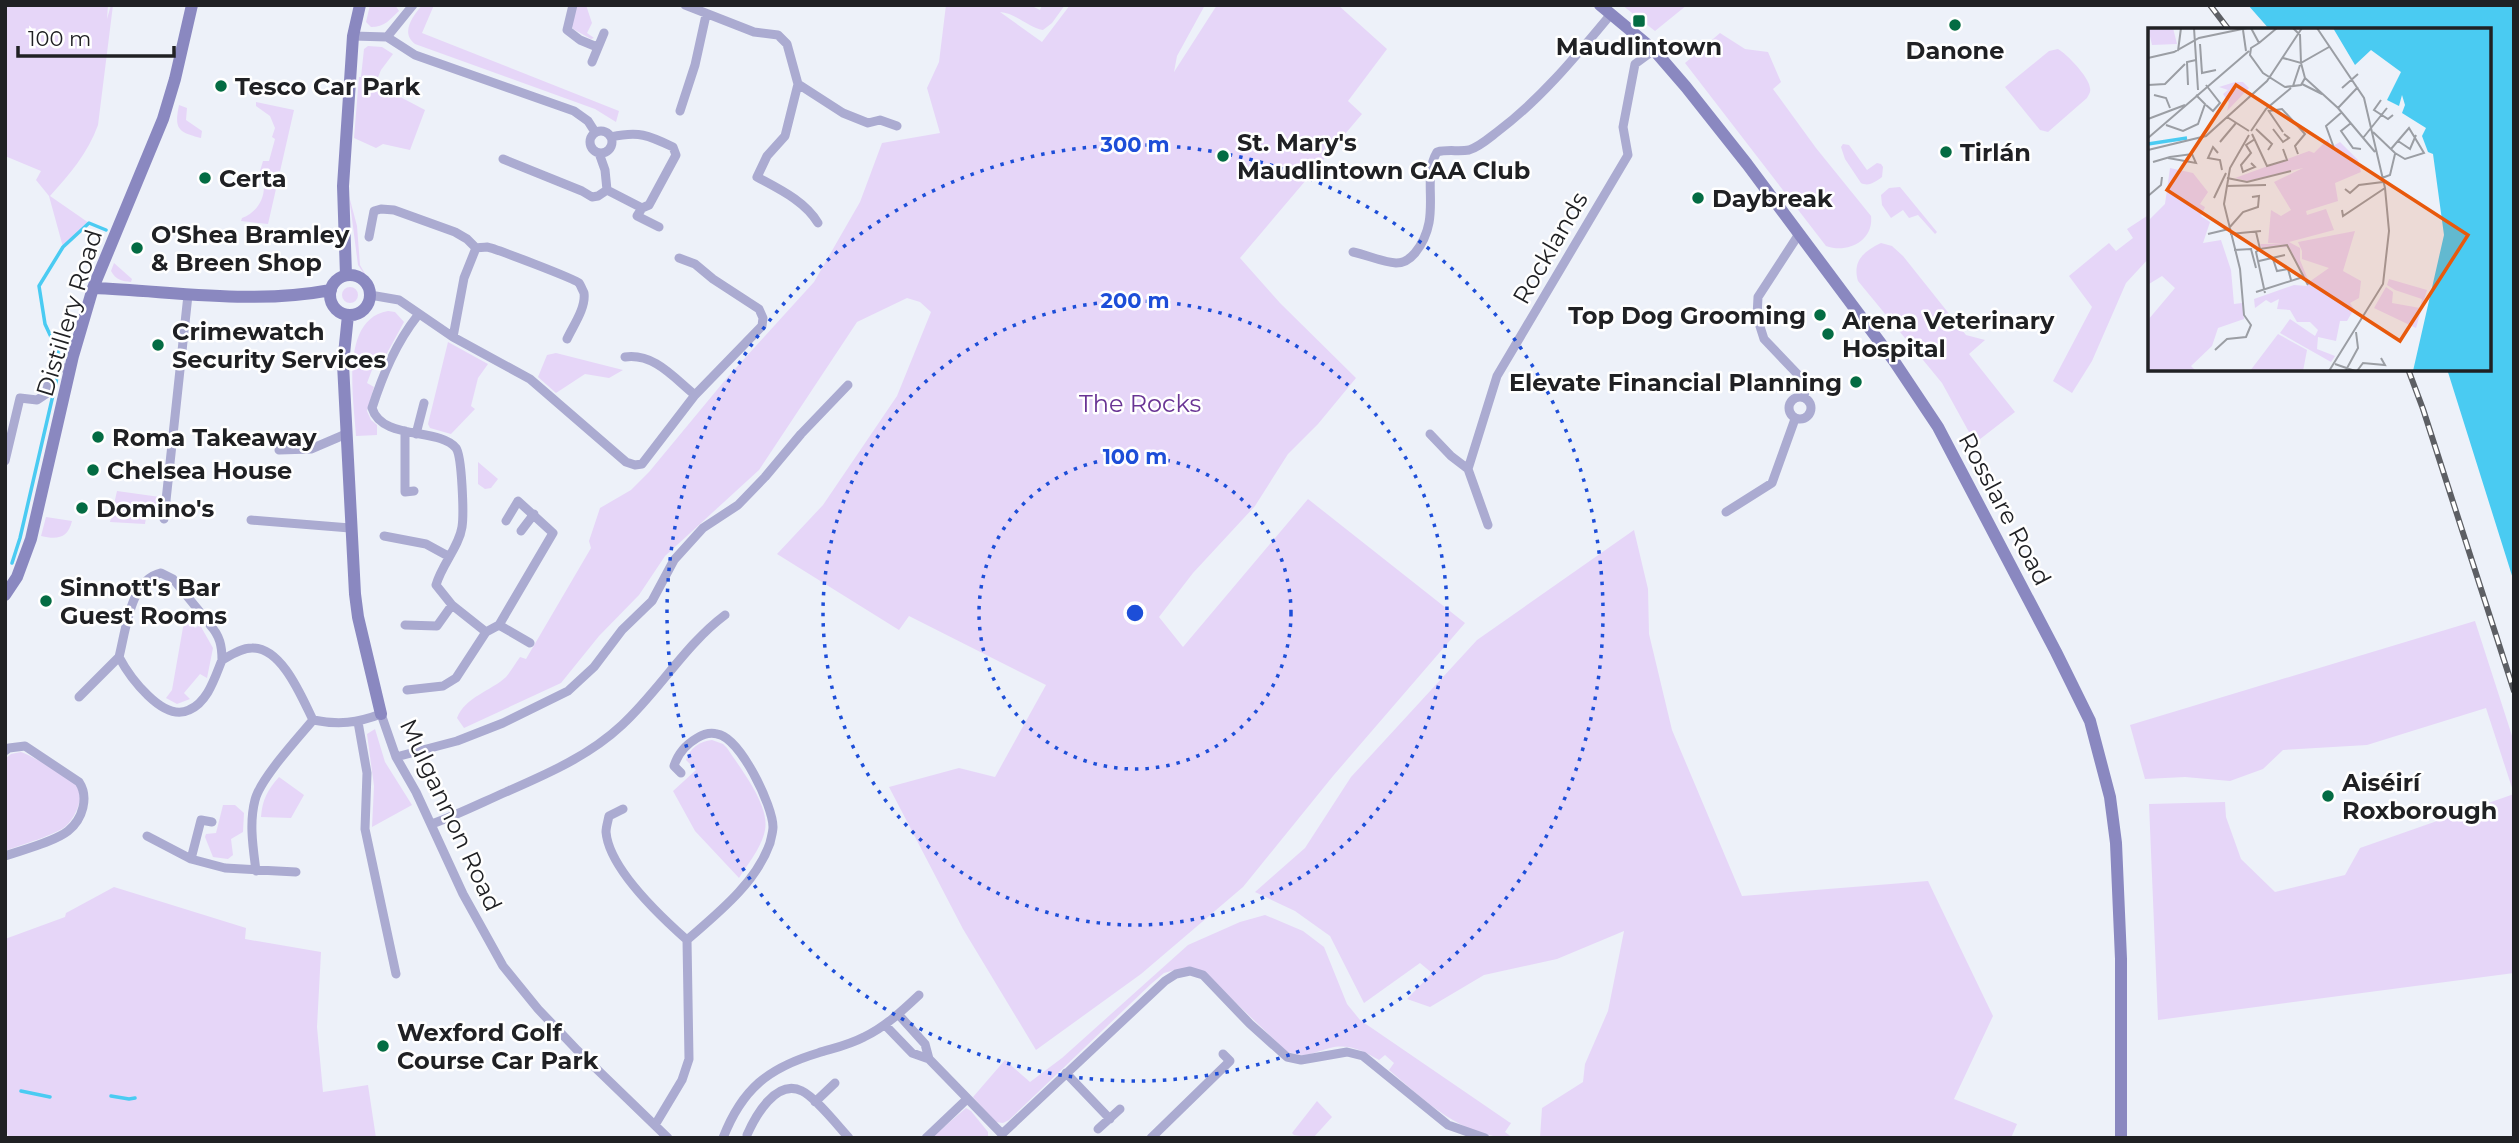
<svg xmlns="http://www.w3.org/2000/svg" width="2519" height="1143" font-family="Montserrat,sans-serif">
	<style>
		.green { fill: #e6d6f8 }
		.water { fill: #4acbf2 }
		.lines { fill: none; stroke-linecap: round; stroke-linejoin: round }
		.stream { stroke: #4acbf2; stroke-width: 3.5 }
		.street { stroke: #ababd1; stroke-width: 9 }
		.secondary { stroke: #8a88c0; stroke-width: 12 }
		.rail-casing { stroke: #5d5f64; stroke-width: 6 }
		.rail { stroke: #fff; stroke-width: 3.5; stroke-dasharray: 10; stroke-linecap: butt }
		.ring { fill: none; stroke: #1d4ed8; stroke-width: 3.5; stroke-dasharray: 3.5 7 }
		.poi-dot { fill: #046c43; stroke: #fff; stroke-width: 2.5 }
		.labels { text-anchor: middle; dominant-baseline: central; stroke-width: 5; stroke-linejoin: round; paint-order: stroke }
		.poi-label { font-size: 24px; font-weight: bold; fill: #202124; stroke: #fff; text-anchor: start }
		.street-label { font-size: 24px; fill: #202124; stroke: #fff }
		.park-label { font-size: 24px; fill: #693494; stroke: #fff }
		.inset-river { fill: none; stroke: #4acbf2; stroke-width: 3.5 }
		.inset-road { fill: none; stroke: #9b9ea4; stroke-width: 2 }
		.view { fill: #e8590c; fill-opacity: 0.15; stroke: #e8590c; stroke-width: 3.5 }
		.inset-edge { fill: none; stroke: #202124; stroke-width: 3.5 }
		.centre { fill: #1d4ed8; stroke: #fff; stroke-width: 3.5 }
		.ring-label { font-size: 21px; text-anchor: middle; font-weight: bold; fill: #1d4ed8; stroke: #fff; stroke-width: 5; stroke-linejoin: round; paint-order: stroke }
	</style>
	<rect width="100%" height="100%" fill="#edf1f9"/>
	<!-- green -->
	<path class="green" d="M5,5H108L107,19L111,5H113L98,125C88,153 69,175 50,196L89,223L63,247L49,196L36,180L41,171L5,156Z
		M370,5H395L399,11C389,20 385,27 371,27L366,22Z
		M422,5H434L422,33L619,111L616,122L595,109L415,44C400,33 413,16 422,5Z
		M577,5H586L592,23L587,33L594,38L591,39L573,29L571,24Z
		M946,5H1030L1040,10L1042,5H1065L1052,23L1043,30C1028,27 1015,13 1000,12L1042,42L1070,5H1205L1177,56L1174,72L1217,5H1338L1387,49L1348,101L1362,114L1240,258L1280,303L1356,378L1318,424L1288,454L1255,506L1193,573L1159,617L1183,647L1308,499L1465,623L1333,776L1243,887L1141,974L1036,1050L963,929L889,787L959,768L995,777L1046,685L909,616L899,630L777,554L823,505L897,396L931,312L920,302L907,298L857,322L759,470L665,556L639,595L599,636L561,683L464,728L457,718C465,697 491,691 506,677C511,671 515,664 520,657L526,659L591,548L589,541L600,508L631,490L649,472L726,379L814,282L860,202L882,143L940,133L927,88L939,62Z
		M1622,5H1687L1655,31Z
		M1720,33L1745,49L1768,52L1781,82L1773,89L1816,148L1871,216C1874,241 1847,254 1826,246L1685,63Z
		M368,46L382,47L393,54L381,70L376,82L368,80L425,110L410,150L383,144L376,148L354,138L359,77H361L364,49Z
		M2058,49C2067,54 2089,77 2090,88C2091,92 2089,94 2087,98L2048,132L2040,130L2005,87L2049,51Z
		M256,102L294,110L268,224L241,221L242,218C262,210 269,190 260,171L263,161H269L275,139L272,137L275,128L270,116L256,106Z
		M179,105L187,108L186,120L202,131L201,138C178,132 174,129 179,105Z
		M1843,144L1849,145L1867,170L1877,163L1881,164L1883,167L1882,177C1875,182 1869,187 1861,183L1845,159L1841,147Z
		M1900,187L1937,232L1935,234L1918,215L1909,218L1903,210L1891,218L1882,205L1881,195L1889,188Z
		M349,196L357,226L360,265L369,281L358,265Z
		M2150,214V257L2126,283L2092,361L2072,393L2053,381L2092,307L2069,276L2109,243L2116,251L2133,238L2127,229Z
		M1881,243L1892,246L1903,256L1966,335L1985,340L1969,354L2015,412L1975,443L1942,383L1858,281C1852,261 1864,251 1881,243Z
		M114,263L132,279L131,282C122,281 116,280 111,271Z
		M342 295a8 8 0 1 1 16 0a8 8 0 1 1-16 0Z
		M388,311L395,312L404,322L386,355L378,354L367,383L374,387L367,411L371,420L377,425V435L356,436C354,401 339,319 388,311Z
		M448,342L488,364L478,378L471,406L475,409L451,434L430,428L428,424Z
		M556,353L623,370L609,378L585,374L556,393L538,377L547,355Z
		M478,462L498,479L491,488L485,489L478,484Z
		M117,491L160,497L158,506L148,505L145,524L110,522Z
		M46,517L72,521C68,538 58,540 41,536Z
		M1634,530L1648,589L1649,634L1672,730L1742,896L1928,881L1993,1016L1954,1099L2017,1124L2011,1138H1540L1542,1108L1583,1082L1585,1064L1608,1011L1624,931L1557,959L1484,975L1430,1007L1407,999L1432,973L1420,963L1364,1003L1330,936L1295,911L1255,892L1305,848L1351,777L1477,640Z
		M185,616L195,628L200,625L213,648L207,678L200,674L184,693L190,699L177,704L166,698L172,690Z
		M2475,621L2514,742V794L2486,708L2367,745L2283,750L2263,769L2230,781L2185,777L2145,779L2130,725Z
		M375,729L385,762L412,805L372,827L374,786L367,734Z
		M712,740L723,744L727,748C740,768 770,805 765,830C762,847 748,864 739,878L695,831L673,791L696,770L686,760C689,749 700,741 712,740Z
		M21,752C32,756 71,777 77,786C85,797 75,818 66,826C58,834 18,846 5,851V759L11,754Z
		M279,777L304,795L291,818L261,817C262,800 268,789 279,777Z
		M2514,794V973L2158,1020L2149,804L2225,802L2226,817L2241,859L2275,892L2345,875L2360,848Z
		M223,805H235L244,813L243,832L231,839L233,855L228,859L213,857L205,837L206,834L216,833Z
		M114,887L246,928L245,939L321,952L317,1027L323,1092L368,1085L376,1138H9L5,1127V939L65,917L66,913Z
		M1265,915L1303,931L1324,947L1347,1004L1360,1020L1509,1122L1511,1123L1505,1132L1513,1138C1463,1138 1425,1101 1389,1070L1394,1063L1385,1055L1379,1060C1364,1051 1348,1043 1330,1048C1311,1053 1306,1059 1286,1051L1206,974L1178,969L1164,973L1151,984L1009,1120L1003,1123L995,1122L973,1097L1005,1060L1030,1082L1062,1058L1188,945L1240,922Z
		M1317,1101L1332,1117L1313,1138L1294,1135L1292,1133Z
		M966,1108L971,1111L988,1132V1138H931Z"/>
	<!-- water -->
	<path class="water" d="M2248,5H2514V582L2447,369H2489V30H2270Z"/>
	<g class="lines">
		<!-- stream -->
		<path class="stream" d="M12,563L20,538L59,369L58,352L45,324L39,286L63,247L89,223L106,230
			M21,1091L50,1097
			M111,1096L129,1099L135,1098"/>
		<!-- street -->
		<path class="street" d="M573,5L567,30L580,40L597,47
			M685,5L754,32L778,35L787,44L798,84L785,136L767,156L757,177C779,189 805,201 818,223
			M353,36L387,37
			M387,37L415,55L574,111L588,121L595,132
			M387,37L413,5
			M592,62L604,33
			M798,84L843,113L868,123L880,120L897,126
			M680,111L695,65L706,15
			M590 142a11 11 0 1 1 22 0a11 11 0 1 1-22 0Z
			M599,153L605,170L607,190
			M503,159L582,191L592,197L598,196L607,190L642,208L649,205L676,155L673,147C648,135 639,131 611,137
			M642,208L637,216L659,227
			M1799,234L1758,297L1757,317L1764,339L1806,383L1804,397
			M369,237L374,211L381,209L394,210L455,232L467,239L476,248C478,248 484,247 487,247C494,248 575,279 579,283C580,284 583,291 584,293C586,308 573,326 567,339
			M1353,252C1367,255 1382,262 1396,263C1404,263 1410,259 1415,253C1444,217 1420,181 1437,152C1448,149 1459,152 1469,150C1479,147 1488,139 1497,132C1541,99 1576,56 1611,14
			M370,295L399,300L453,337L530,379L626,462L635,465L642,464L695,395L762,326L763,318L759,309L713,279L695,264L679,258
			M418,315C396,343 383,374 372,408C382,441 439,427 456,448C462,456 464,514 462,527C459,547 442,564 436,585L452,605L486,632L499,625L553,533L518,501L506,521
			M453,337L464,278L476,248
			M625,357C654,353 673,377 695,395
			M1789 408a11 11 0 1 1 22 0a11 11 0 1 1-22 0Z
			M405,431V492L414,491
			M416,434L424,403
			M1430,434L1451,456L1468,469L1497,376L1628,155L1623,127L1635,64L1654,50
			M279,450L311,449L346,434
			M5,461L20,398L37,400L46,394L52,366L70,369
			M1468,469L1488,525
			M1726,512L1772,483L1795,419
			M164,519L188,295
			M251,520L350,528
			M521,531L534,514
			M384,536L426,544L448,556
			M200,612L173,579L161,573C130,580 126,630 119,657C129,676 163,723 189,710C208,702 215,677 222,660C231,655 241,648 252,648C282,647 302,698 313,720
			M210,625C220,636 222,646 222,660
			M405,625L437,626L452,605
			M499,625L530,643
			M407,690L443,686L456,678L486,632
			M79,697L119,657
			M358,722L367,773L365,829L396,974
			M5,751L9,748L25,746L79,782C89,797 83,819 68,831C54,842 22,850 5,856
			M396,757L457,741L503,723L568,691L594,667L622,630L652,601L674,560L703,528L738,505L765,477L801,434L848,385
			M623,809L609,816C608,821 606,827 606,832C609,868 661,917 687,940
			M432,824C457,815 481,803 506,792C547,774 589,756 622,725C659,691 685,645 725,615
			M147,836L191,859L225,868L296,872
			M191,859L201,820L212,822
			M256,871C253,847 249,823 255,800C260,779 298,738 313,720C339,725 357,723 381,714L396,757L416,792L463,894L503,966L538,1009L577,1050L668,1138
			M898,1014L925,1044L929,1059
			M885,1025L912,1053L929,1059L1002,1134L1165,981L1176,974L1190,971L1203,975L1250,1024L1287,1057L1301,1060L1347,1052L1363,1056L1448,1125L1485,1138
			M1066,1073L1110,1119
			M815,1102L835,1083
			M655,1125L682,1080L689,1059L687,940C718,913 756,883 770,843C771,838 773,832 773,827C773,806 740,737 717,734C710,732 702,735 697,738C685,745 678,753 674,766L681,773
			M1098,1129L1120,1109
			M747,1135C755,1117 776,1078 802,1091C815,1097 838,1126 849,1138
			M723,1138C742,1089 768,1068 818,1053C834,1048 849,1045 864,1037C885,1027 902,1011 919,995
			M926,1138L966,1100
			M1151,1138L1230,1061L1223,1054"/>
		<!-- secondary -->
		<path class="secondary" d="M1600,5L1654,50L1686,87L1747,164L1894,361L1938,427L2056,652L2090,721L2110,797L2116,843L2121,959V1138
			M346,275L343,186L353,36L360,5
			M330 295a20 20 0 1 1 40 0a20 20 0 1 1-40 0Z
			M93,288C173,291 252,305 331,290
			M348,315L343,364L355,594L358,617L381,714
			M5,595L17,577L31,539L73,356L93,288L163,119L175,79L192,5"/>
		<defs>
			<path id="rail" d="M2210,5L2229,30
				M2408,369L2423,409L2514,691"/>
		</defs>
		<!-- rail casing -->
		<use href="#rail" class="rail-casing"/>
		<!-- rail -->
		<use href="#rail" class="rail"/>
	</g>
	<!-- distance rings -->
	<g class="ring">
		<circle cx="1135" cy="613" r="156"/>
		<circle cx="1135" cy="613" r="312"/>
		<circle cx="1135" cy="613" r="468"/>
	</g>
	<!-- markers -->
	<g class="poi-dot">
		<rect x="1632" y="14" width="14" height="14" rx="3.5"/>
		<circle cx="1955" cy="25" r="7"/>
		<circle cx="221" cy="86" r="7"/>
		<circle cx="1946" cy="152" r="7"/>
		<circle cx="1223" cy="156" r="7"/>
		<circle cx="205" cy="178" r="7"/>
		<circle cx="1698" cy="198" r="7"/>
		<circle cx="137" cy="248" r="7"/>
		<circle cx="1820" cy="315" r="7"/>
		<circle cx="1828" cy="334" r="7"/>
		<circle cx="158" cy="345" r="7"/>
		<circle cx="1856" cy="382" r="7"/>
		<circle cx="98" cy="437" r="7"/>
		<circle cx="93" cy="470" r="7"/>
		<circle cx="82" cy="508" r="7"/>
		<circle cx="46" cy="601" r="7"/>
		<circle cx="2328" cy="796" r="7"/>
		<circle cx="383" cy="1046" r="7"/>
	</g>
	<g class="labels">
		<!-- poi labels -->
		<g class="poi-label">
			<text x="1639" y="46" text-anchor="middle">Maudlintown</text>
			<text x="1955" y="50" text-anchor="middle">Danone</text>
			<text x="235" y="86">Tesco Car Park</text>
			<text x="1237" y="142">St. Mary's<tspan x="1237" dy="28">Maudlintown GAA Club</tspan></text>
			<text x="1960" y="152">Tirlán</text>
			<text x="219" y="178">Certa</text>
			<text x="1712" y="198">Daybreak</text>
			<text x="151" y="234">O'Shea Bramley<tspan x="151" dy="28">&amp; Breen Shop</tspan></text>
			<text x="1806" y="315" text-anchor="end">Top Dog Grooming</text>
			<text x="1842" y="320">Arena Veterinary<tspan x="1842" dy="28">Hospital</tspan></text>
			<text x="172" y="331">Crimewatch<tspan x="172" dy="28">Security Services</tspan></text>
			<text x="1842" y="382" text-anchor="end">Elevate Financial Planning</text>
			<text x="112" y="437">Roma Takeaway</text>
			<text x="107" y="470">Chelsea House</text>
			<text x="96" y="508">Domino's</text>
			<text x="60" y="587">Sinnott's Bar<tspan x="60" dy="28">Guest Rooms</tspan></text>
			<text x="2342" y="782">Aiséirí<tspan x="2342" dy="28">Roxborough</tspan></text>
			<text x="397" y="1032">Wexford Golf<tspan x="397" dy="28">Course Car Park</tspan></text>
		</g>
		<!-- street labels -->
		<g class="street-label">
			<text transform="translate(1550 248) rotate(-60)">Rocklands</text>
			<text transform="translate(69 313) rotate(-73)">Distillery Road</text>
			<text transform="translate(2005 509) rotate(62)">Rosslare Road</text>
			<text transform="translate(451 815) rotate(65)">Mulgannon Road</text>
		</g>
		<!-- park labels -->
		<g class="park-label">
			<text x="1140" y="403">The Rocks</text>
		</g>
	</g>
	<!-- overview -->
	<g transform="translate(2148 28)">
		<rect width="343" height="343" fill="#edf1f9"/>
		<path d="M0,0H25L29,16L4,17ZM87,54H95L101,60L79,83L81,75L75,66L80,62L71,59ZM180,111L183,119L192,114L210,132L213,144L187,155L190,173L158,183L159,187L178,181L186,202L141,214L152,220V232L161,254L181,240L154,231V223L150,214L207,203L195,243L213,253L211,270L202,275L206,281L199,293H192L188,313L170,309L169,321L187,328L183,334L132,305L142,291L167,308L170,302L162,294H149L142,282L129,281L131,271L123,275L118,272L107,280L106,271L146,257L159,258L141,219L114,220L112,216H135L120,215L123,182L133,188L143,182L126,154L155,140L99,153L87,150L161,123L166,125ZM22,140L45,145L60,164L52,176L57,179L53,188L62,194L55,215L73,212L83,242L86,276L94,275L96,291L70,300L64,318L43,338L48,343H0V292L27,260L14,248L1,256L0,251V193L17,176ZM241,251L279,262L268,300L226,280L238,259L245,264L244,275L272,280L274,271L247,262L239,257ZM130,306L159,322L155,343H102Z" fill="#e6d6f8"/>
		<path d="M185,0H343V343H265L296,207L285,126L280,124L274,108L278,100L254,85L257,77L254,67L251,78L239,72L253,44L223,22L207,37Z" fill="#4acbf2"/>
		<path class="inset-river" d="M0,116L39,110"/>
		<path class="inset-road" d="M46,0L50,62M103,0L111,15L103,20L102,27L115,45L137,59L153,57L157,50L153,35L181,19M169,0L216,70L237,160L241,203L235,256L181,343M95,2L98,23M111,15L129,0M52,16L54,45L68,42M30,23L33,0M0,30L26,24L51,10L99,0M135,30L153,35L152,7L145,0M157,50L190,80L227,124M154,56L174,66M0,57L17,56L37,36M40,57L39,34L48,32M145,58L152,37M194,60L210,46M6,67L18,70L22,80M233,72L226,82L240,91L245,87M58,77L65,83L72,75L58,57M190,80L210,59M120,82L135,104M121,83L134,81L157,106L147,118L150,126M79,89L101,103M0,91L37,77M203,95L193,103L205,120L213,121M18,97L35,103L50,96L57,76L48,67M108,101L124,116L120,122M125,101L135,114L141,110L136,106M103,103L118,81L143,60M225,104L247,125L257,131L276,125L261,100L243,121M104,106L119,138L139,132L135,121M0,110L101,23M215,110L239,80M250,113L262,121L268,107M72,114L88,95M186,120L178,98L194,84M0,122L58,108L119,53L154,0M70,125L65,119L60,130L72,132L74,142M5,134L22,129L44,126L48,135L20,130M103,135L107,139L95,144L93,137L103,125L98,117L107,111M79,150L99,154L143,143M234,150L242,147L247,126M78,158L118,157M197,161L202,165L211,157L235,154M0,168L13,157L14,149M66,170L78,145M194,182L195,188L237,160M81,200L95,184L110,179L111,168L104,169M108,204L112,221L139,217L160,257M60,206L81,201M82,206L113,203M112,221L108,224L117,265M86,222L103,221L108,240M125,231L129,243L140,241L143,252M111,233L137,227M108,264L155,249M67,322L79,311L98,309L103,297L96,287L92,241L76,176L82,140L101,107M187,336L207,343M198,342L210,320L208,304M209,343L215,335L237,337L233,330"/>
		<path class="view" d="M88,57L320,207L252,313L19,162Z"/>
		<rect width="343" height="343" class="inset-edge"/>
	</g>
	<circle cx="1135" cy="613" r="10" class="centre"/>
	<g class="ring-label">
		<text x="1135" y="152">300 m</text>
		<text x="1135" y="308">200 m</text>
		<text x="1135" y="464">100 m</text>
	</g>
	<!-- border -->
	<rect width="2519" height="1143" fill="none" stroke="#202124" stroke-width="14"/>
	<!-- scale -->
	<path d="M18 46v10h156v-10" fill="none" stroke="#202124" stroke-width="3.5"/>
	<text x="28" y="46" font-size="21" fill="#202124" stroke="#ffffff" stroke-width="5" paint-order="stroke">100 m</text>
</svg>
